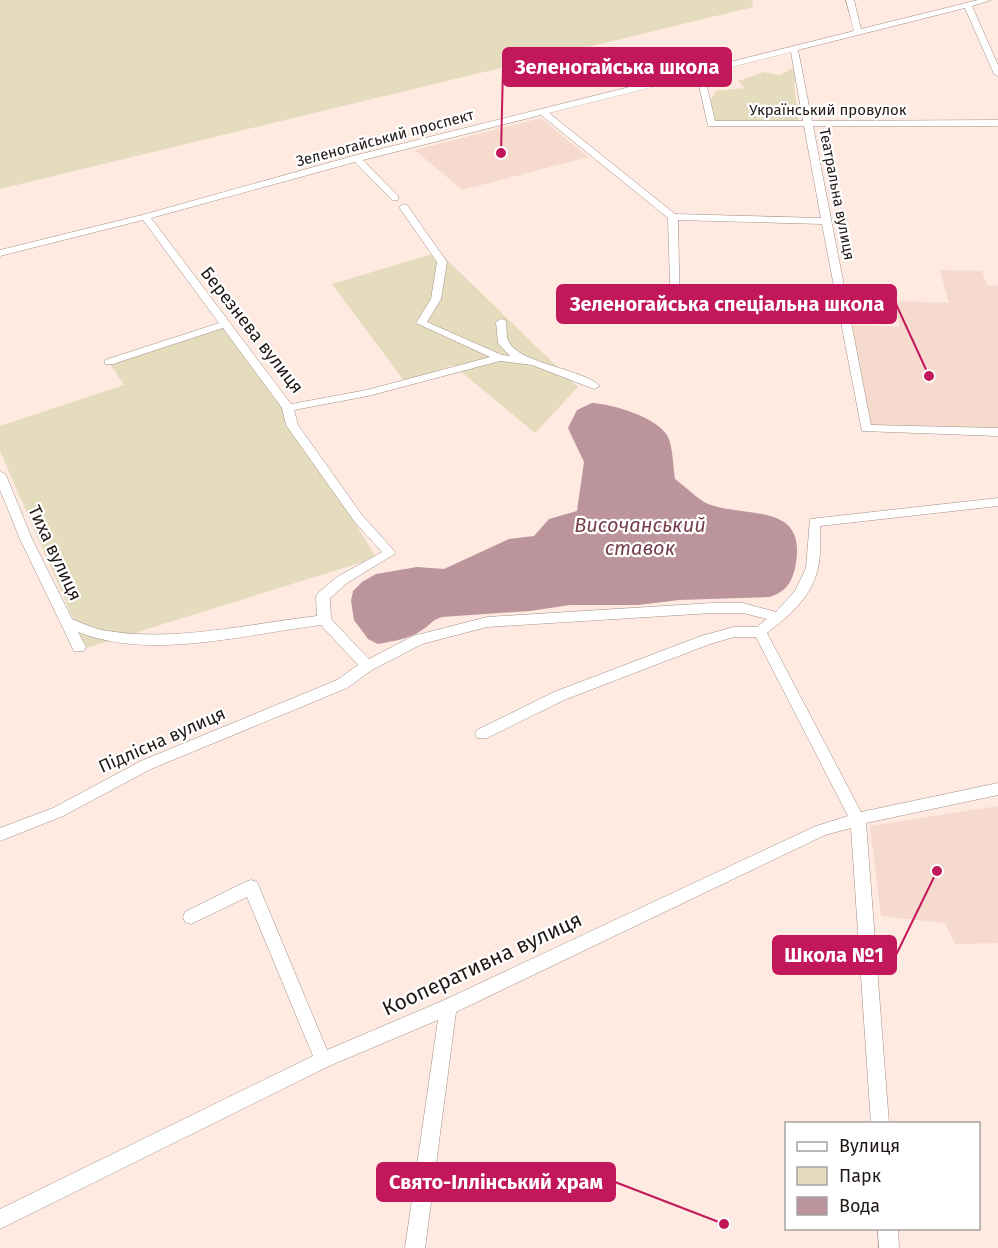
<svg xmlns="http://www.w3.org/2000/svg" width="998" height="1248" font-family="'Fira Sans',sans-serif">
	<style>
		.built { fill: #f5dacd }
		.green { fill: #e5dbbd }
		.water { fill: #bb949c }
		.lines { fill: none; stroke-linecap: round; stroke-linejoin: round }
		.street-casing { stroke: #a18f86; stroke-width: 1 }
		.street { fill: #fff; fill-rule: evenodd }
		.labels { text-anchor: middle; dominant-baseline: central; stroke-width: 4.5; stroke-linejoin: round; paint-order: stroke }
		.far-street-label { font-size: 15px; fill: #201916; stroke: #fff }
		.street-label { font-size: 18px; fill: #201916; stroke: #fff }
		.water-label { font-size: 20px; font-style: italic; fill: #763f4c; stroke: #fff }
		.near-street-label { font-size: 21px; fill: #201916; stroke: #fff }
		.leader { fill: none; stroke: #c2185b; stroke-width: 2 }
		.callout-dot { fill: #c2185b; stroke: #fff; stroke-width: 2 }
		.callout { fill: #c2185b; stroke: #c2185b; stroke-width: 2 }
		.callout-label { font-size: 20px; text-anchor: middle; font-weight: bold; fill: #fff }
	</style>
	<rect width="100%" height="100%" fill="#feeae0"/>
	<!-- built -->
	<path class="built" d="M541,118L588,157L462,190L415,150Z
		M940,270L982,271L987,285L998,286V430L869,425L850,325L900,327L894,301L949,303Z
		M998,806V943L955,944L945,923L881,916L870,826Z"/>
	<!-- green -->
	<path class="green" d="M0,0H752L753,7L0,189Z
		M793,68L796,76L794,86L799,121H716L710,101L716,91L745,88L738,81L764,72L780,75Z
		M439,252L578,387L535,433L453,365L405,382L332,284Z
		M226,324L288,408L376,558L86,648L0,451V426L124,385L109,362Z"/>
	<!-- water -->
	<path class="water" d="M592,403C612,404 658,417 668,437C673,448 673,466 675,479C684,485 698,500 708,504C748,519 809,501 795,568C791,584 786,591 770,597L679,600L638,605H570L530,611L442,617C432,620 430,625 422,630C411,639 392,641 378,644L368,639L354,620L351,601L353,591L362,582L376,574L417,567L444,569L509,539L534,536L549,519L577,511L584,462L568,428L577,410Z"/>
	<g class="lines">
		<defs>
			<path id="street" d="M846,0H854L861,29L978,0H991L972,6L998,65V76L994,74L965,8L798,50L812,121L998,120V126H813L871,425L998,428V436L862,431L822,224L678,220L680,314L675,317L671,316L668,218L541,115L363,160L398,196V200H392L355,162L151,218L291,404L367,390L490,357L416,323L431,299L437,262L399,207L404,204L407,205L447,262L441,299L427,322L502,355L510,356L498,343L496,322L501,319L505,320C508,326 505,336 509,342C520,364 581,368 600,386L594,389L532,365L500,361L368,396L294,410L298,425L362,515L396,553L347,583L330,598L331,619L369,659L413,636L487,617L712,603H743L776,612L795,591L806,568L810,519L998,498V506L820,526C820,539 821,555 818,568C812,597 789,616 767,633L861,812L998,783V795L866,823L889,1124H871L851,828L825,835L456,1012L425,1248H405L438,1020L329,1066L0,1229V1209L313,1056L247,897L191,924L185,922L183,917L185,912L245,882L251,880L257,882L327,1050L442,1001L816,826L848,816L756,637H734L710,644L564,700L487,738H477L475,734L477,730L554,692L701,636L734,627H757L767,619L743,613H712L487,627L422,644L372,670L347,688L151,769L63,816L0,841V828L53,808L141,761L337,680L358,665L321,625C246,634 151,661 78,632L86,647L84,651H74L20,539L0,490V471L6,475L32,539L72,619C82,623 92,628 102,630C173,643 247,624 317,616L316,596L318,593L337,577L382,552L354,521L286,425L282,408L223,328L113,364H105V360L219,323L143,220L0,256V250L142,215L353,156L854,31ZM791,52L803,121H715L704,74ZM697,76L708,126H804L821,218L675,214L549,113Z
				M878,1228H898L899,1248H879Z"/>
		</defs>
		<!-- street casing -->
		<use href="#street" class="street-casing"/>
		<!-- street -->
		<use href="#street" class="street"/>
	</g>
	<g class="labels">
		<!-- far-street labels -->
		<g class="far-street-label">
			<text x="828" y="110">Український провулок</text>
			<text transform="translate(385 138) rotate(-15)">Зеленогайський проспект</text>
			<text transform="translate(837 194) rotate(79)">Театральна вулиця</text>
		</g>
		<!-- street labels -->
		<g class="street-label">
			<text transform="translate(252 330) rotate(52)">Березнева вулиця</text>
			<text transform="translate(55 553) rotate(65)">Тиха вулиця</text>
			<text transform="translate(162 740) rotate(-24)">Підлісна вулиця</text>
		</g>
		<!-- water labels -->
		<g class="water-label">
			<text x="640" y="525">Височанський<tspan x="640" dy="23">ставок</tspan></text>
		</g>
		<!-- near-street labels -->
		<g class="near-street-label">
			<text transform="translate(482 964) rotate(-25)">Кооперативна вулиця</text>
		</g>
	</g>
	<!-- callouts -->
	<path class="leader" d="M501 153L503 67M929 376L896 304M937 871L896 955M724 1224L615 1182"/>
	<g class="callout-dot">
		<circle cx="501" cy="153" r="6"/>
		<circle cx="929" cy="376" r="6"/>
		<circle cx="937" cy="871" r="6"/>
		<circle cx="724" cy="1224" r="6"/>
	</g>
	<g class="callout">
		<rect x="503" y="48" width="228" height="38" rx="6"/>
		<rect x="557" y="285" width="339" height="38" rx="6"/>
		<rect x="773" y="936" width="123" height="38" rx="6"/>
		<rect x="377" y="1163" width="238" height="38" rx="6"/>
	</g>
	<g class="callout-label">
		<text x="617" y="74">Зеленогайська школа</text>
		<text x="727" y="311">Зеленогайська спеціальна школа</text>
		<text x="834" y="962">Школа №1</text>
		<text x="496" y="1189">Свято-Іллінський храм</text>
	</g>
	<!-- legend -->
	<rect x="785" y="1122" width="195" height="108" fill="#ffffff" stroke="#a6a3a2" stroke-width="1.5"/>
	<rect x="797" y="1142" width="30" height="9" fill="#ffffff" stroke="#a6a3a2" stroke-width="1.5"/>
	<text x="839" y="1152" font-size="18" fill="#201916">Вулиця</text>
	<rect x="797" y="1167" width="30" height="18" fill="#e5dbbd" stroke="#a6a3a2" stroke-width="1.5"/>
	<text x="839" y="1182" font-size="18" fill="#201916">Парк</text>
	<rect x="797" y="1197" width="30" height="18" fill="#bb949c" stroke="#a6a3a2" stroke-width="1.5"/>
	<text x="839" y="1212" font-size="18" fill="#201916">Вода</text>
</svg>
